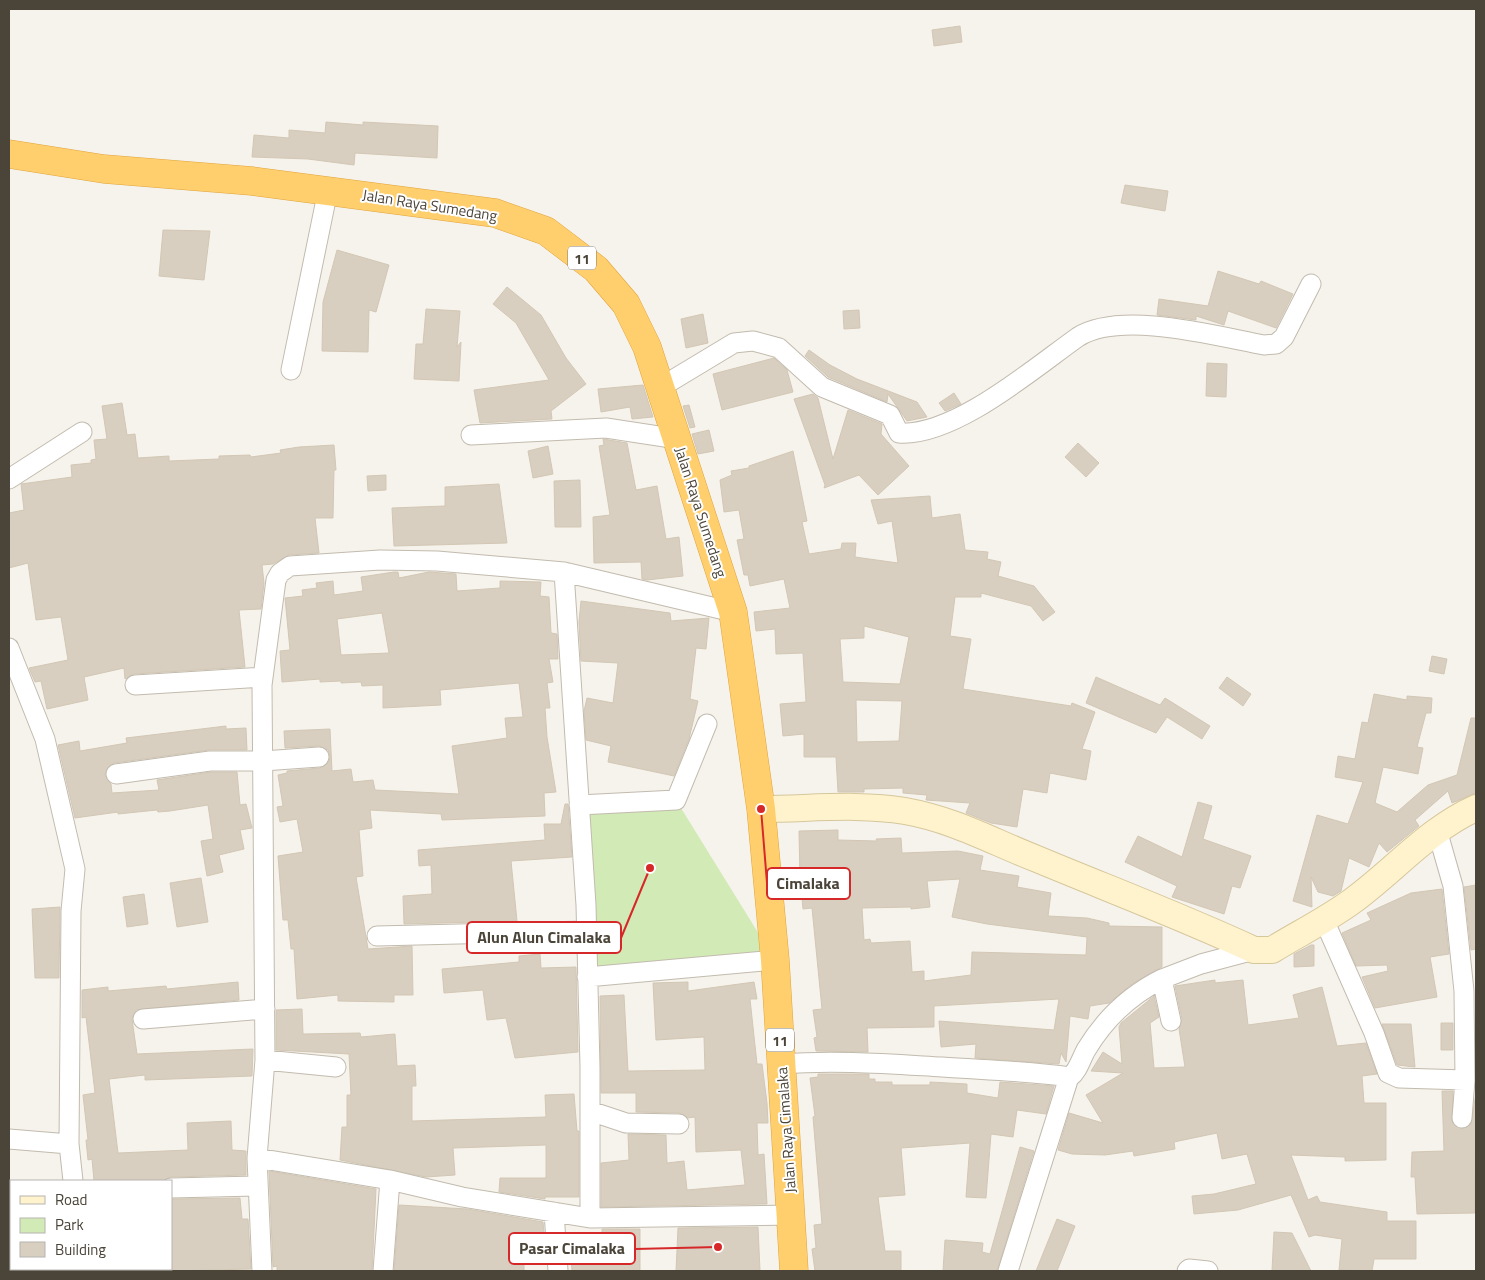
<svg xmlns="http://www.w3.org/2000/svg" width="1485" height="1280" font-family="'Titillium Web',sans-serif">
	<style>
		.green { fill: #d2eab5 }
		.building { fill: #d8cfc1; stroke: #d3c7b4; fill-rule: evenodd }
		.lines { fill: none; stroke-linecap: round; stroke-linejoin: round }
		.street-casing { stroke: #c2bbae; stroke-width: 21 }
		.secondary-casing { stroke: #d6c79b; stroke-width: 28 }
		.highway-casing { stroke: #e0a43c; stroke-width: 29 }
		.street { stroke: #fff; stroke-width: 19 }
		.secondary { stroke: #fff3cd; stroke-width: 26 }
		.highway { stroke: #ffcf6e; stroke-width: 28 }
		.labels { text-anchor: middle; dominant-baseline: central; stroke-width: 4; stroke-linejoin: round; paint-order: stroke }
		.shield { fill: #fff; stroke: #817c74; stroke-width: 1 }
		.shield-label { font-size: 14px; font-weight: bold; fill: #4b4439 }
		.street-label { font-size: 15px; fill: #4b4439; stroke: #fff }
		.leader { fill: none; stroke: #d62828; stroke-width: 2 }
		.callout-dot { fill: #d62828; stroke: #fff; stroke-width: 2 }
		.callout { fill: #fff; stroke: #d62828; stroke-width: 2 }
		.callout-label { font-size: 16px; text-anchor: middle; font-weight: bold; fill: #4b4439 }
	</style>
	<rect width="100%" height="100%" fill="#f6f3ec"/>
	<!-- green -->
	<path class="green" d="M676,800L775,960L587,977L579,805Z"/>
	<!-- building -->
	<path class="building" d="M960,26L962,42L934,46L932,30Z
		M326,122L363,125V122L438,126L437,158L355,153L354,165L308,159L252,157L254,135L289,138V130L325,133Z
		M1125,185L1168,191L1165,211L1121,203Z
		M163,230L210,231L204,280L159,276Z
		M337,250L389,265L376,312L369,310L368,352L322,351L323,302Z
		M1218,271L1259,284L1261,281L1293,294L1276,328L1228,311L1224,325L1196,316V320L1157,315L1159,299L1208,306Z
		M507,287L541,315L566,358L586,384L551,411L552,419L480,423L474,390L549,380L516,323L493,304Z
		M426,309L460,311L457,347L461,342L459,381L414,379L416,344H423Z
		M859,310L860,328L844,329L843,311Z
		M703,314L708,343L686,348L681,319Z
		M809,350L830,365L857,379L917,402L927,417L907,421L888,394L887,402L828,377L805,356Z
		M774,358L787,370L793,392L722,410L713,374Z
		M1207,363L1227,364L1226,397L1206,396Z
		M643,385L653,417L632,419L630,407L601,412L598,389Z
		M954,393L961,404L945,411L939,403Z
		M813,394L818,398L833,459L848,410L882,424L881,434L909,466L878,495L859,475L824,488L825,485L794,399Z
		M122,403L127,435L135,434L138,458L169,456V461L219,459V456L250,455L251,457L281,453L280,450L299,447L334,445L336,470H334L333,518H315L319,553L289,555L273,564L262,565L264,583L261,609L239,610L245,667L134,674L125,679L124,668L84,677L88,700L47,709L41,681L35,682L29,668L68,660L61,617L36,620L28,563L9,568V513L24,510L21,484L72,477L71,465L91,463V460L96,459L94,440L107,439L102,406Z
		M689,405L695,427L690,428L683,406Z
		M709,430L714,451L698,454L692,434Z
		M603,439L627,443L636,490L657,486L666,539L679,537L683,576L647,580L642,579L641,562L594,563L593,517L610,515L599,446L604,445Z
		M1078,443L1099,463L1086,477L1065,457Z
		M548,446L553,474L533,478L528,451Z
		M793,451L807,521L802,522L809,554L841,549L842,543H856L855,557L898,563L892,521L878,524L871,500L930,496L932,518L960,514L965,550L988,552L987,559L1001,562L998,576L1034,586L1055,612L1043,621L1031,606L981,593V597H955L950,636L971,639L963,689L1071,706L1072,703L1095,712L1082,749L1091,751L1086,780L1050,773L1047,793L1023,789L1017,827L991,823L966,813L970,803L926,800L927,795L903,793V788L864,789V792H838L836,757H804V734L783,736L780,704L806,702L803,653L776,654L775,629L756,631L754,612L790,608L784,579L750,586L748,575H744L737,540L744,539L739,510L724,512L720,480L732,475L731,471L749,468V466ZM864,626L909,637L900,684L843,682L840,639L864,638ZM856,700L902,701L899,741L857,742Z
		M386,475V490L368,491L367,476Z
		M580,480L581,527H555L554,481Z
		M499,484L507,543L394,546L392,508L445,506V487Z
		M394,572H398L399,578L429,572L456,574L457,591L500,588V581L541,582L540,596L549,597L551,633L557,634L558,659H549L553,682L547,683L550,708H545L547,737L556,792L544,793L545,816L442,820L441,814L370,810L372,828L359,830L363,876L356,877L368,949L412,946L413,995H394V1002L338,1001V995L297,999L294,949H291L288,920H283L278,856L303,852L297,819L280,822L277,807L283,806L278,775L287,773V771L320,768L329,762L330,757L328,750L319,746L285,748L284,731L330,729L332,771L351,769L353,782L373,780L375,790L459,794L452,746L507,738L505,718L523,717L519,683L440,690L441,705L383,708V685L362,686L361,682L341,683V681L320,682V679L282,682L280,651L290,650L285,598L303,596L302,590L317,588L316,583L333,581L334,595L363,591L361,577ZM382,613L389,653L341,655L337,619Z
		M581,601L670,613L671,621L709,618L706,649L696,648L690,699L698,701L689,739L674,776L608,762L611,746L586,740L584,711L587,698L613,703L618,663L581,661L579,622Z
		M1432,656L1447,659L1444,674L1429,671Z
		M1096,677L1160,705L1165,698L1210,726L1202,739L1167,717L1156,733L1086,703Z
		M1227,677L1251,694L1243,706L1219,688Z
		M1374,694L1407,700V696L1432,698L1431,713H1426L1417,747L1423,748L1418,774L1383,767L1375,803L1397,812L1428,785L1457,775L1471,718H1476V793L1452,803L1448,791L1415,820L1419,826L1387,852L1379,843L1369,867L1349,858L1341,891L1333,896L1318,892L1311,877L1312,907L1293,901L1317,815L1348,824L1363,782L1335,777L1338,756L1355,759L1362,722L1368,723Z
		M226,726V729L246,728L247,750H209L114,763L108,767L105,775L111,784L112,793L159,790L157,780L211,772H237L240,805L246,804L252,828L240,830L244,849L219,855L223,872L207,876L201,841L213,839L208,805L170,811L158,812L157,810L118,814V812L75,818L58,745L79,741L80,751L127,743L126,738Z
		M1198,802L1212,806L1203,839L1251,856L1240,888L1232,886L1224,914L1172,897L1177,886L1125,862L1138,836L1182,857Z
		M565,804H568L572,857L511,861L517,921L404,924L403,896L432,894L431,865L419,866L418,850L545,840L544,824H561Z
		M838,830V840L877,841L876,839L901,838L902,853L958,851L983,856L980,870L1019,876L1017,887L1051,893L1048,916L1087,918L1109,923V926L1162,927V967L1132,984L1109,1003L1090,1006L1088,1019L1070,1016L1066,1062L1061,1053L1059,1064L975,1058L976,1044L941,1047L939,1021L1054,1030L1059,999L934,1006V1027L867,1028L868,1052L816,1051L814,1038L817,1037L813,1010L822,1009L812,908L803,909L800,878L799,831ZM960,879L952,917L987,924L1087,937L1086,955L972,952L971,975L924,981V971L912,972L910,941L871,943L870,939L864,940L862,908L911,907V909L930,907L927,881Z
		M201,878L208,922L177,927L170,883Z
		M1476,885V949L1471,950L1464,887Z
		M1442,889L1449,954L1430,957L1437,997L1375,1008L1362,977L1388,971L1387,965L1356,966L1342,933L1371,920L1367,913L1411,893Z
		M144,894L148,924L127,927L123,897Z
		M60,907L59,978H35L32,909Z
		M1311,945H1314V966L1294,967V954Z
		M540,954L541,968L576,967L578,1052L515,1058L506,1018L487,1020L483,990L444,993L442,969L519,962V956Z
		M1215,980V983L1243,980L1248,1025L1299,1018L1293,995L1322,987L1337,1046L1366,1043L1377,1074L1362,1076L1364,1103H1386V1160L1345,1161V1157L1291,1155L1308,1200L1317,1196L1320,1202L1387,1212V1221H1416V1259H1374L1372,1271L1339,1270L1342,1239L1315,1235L1309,1237L1291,1195L1238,1210L1194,1214L1192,1196L1214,1194L1256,1184L1247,1154L1222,1159L1217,1133L1174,1142L1175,1149L1134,1156L1133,1151L1105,1155L1072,1154L1058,1150L1069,1113L1103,1123L1086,1095L1123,1073L1091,1071L1103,1052L1122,1064L1119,1027L1121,1023L1154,996L1159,1017L1150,1023L1154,1068L1185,1067L1179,1029L1182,1019L1175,986Z
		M238,982L239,1000L136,1010L132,1019L137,1054L253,1049L252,1076L145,1080V1075L109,1079L118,1153L188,1150L187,1123L231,1121L232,1150L246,1151V1175L171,1177L162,1181H94L92,1159L88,1160L86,1140H88L83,1095L95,1093L86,1017L82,1018V990L108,987V991L166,986L167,989Z
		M688,982V991L754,982L757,999H750L757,1064H762L767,1103L768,1123H757L758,1155L764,1154L767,1204L601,1207V1163L629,1160L628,1134L666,1135L667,1163L684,1161L687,1190L745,1185L741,1150L696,1152L695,1117L688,1118L679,1113L636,1112V1093H601L600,996L624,995L628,1071L705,1070L704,1037L656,1040L653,983Z
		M302,1009L303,1034L360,1033L361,1037L395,1034L397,1066L415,1065L416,1086H412V1121L546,1117L545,1095L574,1094L577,1131H579V1197H545V1199L499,1192L500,1178H546V1145L453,1148L455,1175L426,1177L340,1160L342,1127H347V1095H351L349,1054L276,1050V1010Z
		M1441,1023H1453V1050H1441Z
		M1382,1024H1411L1415,1067L1397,1065Z
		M818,1074H869V1079H875V1082H892V1085H930V1082L967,1084V1093L998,1098L1000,1082L1054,1086L1046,1114L1017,1110L1013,1137L991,1134L986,1198L966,1197L970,1143L901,1148L905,1195L878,1197L885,1251H901V1271H815L812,1249L816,1248L814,1225L822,1224L813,1117L815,1116L810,1078L818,1077Z
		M1442,1091H1453L1452,1122L1462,1129L1471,1124L1476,1093L1475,1213L1417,1214L1415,1177H1411L1412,1152L1444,1151Z
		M1020,1147L1034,1151L997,1271H943L945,1240L983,1243L982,1252L990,1254Z
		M269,1171L376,1189L372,1271H277V1266L273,1267Z
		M240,1198L242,1219H248L251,1269L171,1271V1199Z
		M399,1205L467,1209L543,1222L546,1256H524V1271H394Z
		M1057,1219L1075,1226L1057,1271H1036Z
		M758,1227L760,1271H676L678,1228Z
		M602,1229H640V1271H572L571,1256H568L567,1240H602Z
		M1274,1232L1292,1233L1311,1271H1272Z"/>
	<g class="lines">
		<defs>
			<path id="street" d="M291,370L328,190
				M661,387L734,343L753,341L779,348L822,387L890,415L899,433C954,437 1034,368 1078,337C1121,310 1216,336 1264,345L1276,344L1284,337L1311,284
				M471,435L606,428L678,439
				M9,479L82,432
				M564,572L586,905L590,1067V1218
				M9,648L45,739L75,869L71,911L69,1144
				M135,685L263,677
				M116,774L210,761H263L319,757
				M579,805L676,800L707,724
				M1437,830L1453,886L1464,991L1465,1080L1462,1118
				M1324,920L1374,1033L1388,1073L1399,1078L1465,1080
				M377,936L586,931
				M587,977L775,960
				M1162,979L1201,964L1254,950
				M143,1019L265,1009
				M265,1060L336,1067
				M782,1064C836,1060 888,1064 942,1067C985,1070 1028,1071 1070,1077C1078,1071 1081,1059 1086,1050C1104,1020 1130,995 1162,979L1171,1021
				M590,1111L626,1123L679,1124
				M9,1139L69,1144L73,1181
				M257,1158L390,1180
				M171,1188L257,1186
				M554,1212L558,1271
				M78,1269V1271
				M262,1271L257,1158L265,1060L262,685L276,580L280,573L290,566L380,560L437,561L564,572L733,612
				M383,1271L390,1180L462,1197L590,1218L792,1215
				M1008,1271L1069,1077
				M1187,1271L1189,1269L1208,1271"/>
			<path id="secondary" d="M761,809C808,809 859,803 905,811C955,820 991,841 1037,859C1109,889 1183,917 1254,950H1272C1298,934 1326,920 1351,902C1394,871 1427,830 1476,808"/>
			<path id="highway" d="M9,154L104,169L252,181L495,213L546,231L596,269L626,304L647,347L733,612L761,809L775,960L794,1271"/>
		</defs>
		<!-- street casing -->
		<use href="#street" class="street-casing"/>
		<!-- secondary casing -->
		<use href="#secondary" class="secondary-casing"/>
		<!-- highway casing -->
		<use href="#highway" class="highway-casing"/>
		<!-- street -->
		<use href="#street" class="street"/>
		<!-- secondary -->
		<use href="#secondary" class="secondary"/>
		<!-- highway -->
		<use href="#highway" class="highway"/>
	</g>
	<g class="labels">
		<!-- shield labels -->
		<g class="shield">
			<rect x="568" y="246.5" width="28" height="23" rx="4"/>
			<rect x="766" y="1028.5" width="28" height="23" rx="4"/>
		</g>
		<g class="shield-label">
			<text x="582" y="258">11</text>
			<text x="780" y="1040">11</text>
		</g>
		<!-- street labels -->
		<g class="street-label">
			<text transform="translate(430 205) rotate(9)">Jalan Raya Sumedang</text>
			<text transform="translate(701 512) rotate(72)">Jalan Raya Sumedang</text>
			<text transform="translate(786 1130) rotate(-94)">Jalan Raya Cimalaka</text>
		</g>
	</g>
	<!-- callouts -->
	<path class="leader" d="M761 809L767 883M650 868L621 938M718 1247L635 1249"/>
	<g class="callout-dot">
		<circle cx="761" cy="809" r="5"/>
		<circle cx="650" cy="868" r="5"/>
		<circle cx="718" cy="1247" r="5"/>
	</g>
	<g class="callout">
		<rect x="767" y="868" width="83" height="31" rx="5"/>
		<rect x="467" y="922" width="154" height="31" rx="5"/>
		<rect x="509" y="1233" width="126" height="31" rx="5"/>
	</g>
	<g class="callout-label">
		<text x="808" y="889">Cimalaka</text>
		<text x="544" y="943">Alun Alun Cimalaka</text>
		<text x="572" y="1254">Pasar Cimalaka</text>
	</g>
	<!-- border -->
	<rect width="1485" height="1280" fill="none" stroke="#4b4439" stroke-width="20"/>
	<!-- legend -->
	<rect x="10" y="1180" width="162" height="90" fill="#ffffff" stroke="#b7b4b0"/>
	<rect x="20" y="1196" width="25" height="8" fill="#fff3cd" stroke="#b7b4b0"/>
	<text x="55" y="1205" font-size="15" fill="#4b4439">Road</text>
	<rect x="20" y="1218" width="25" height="15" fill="#d2eab5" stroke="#b7b4b0"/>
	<text x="55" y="1230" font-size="15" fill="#4b4439">Park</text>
	<rect x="20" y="1242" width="25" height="15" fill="#d8cfc1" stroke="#b7b4b0"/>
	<text x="55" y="1255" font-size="15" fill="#4b4439">Building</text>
</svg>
